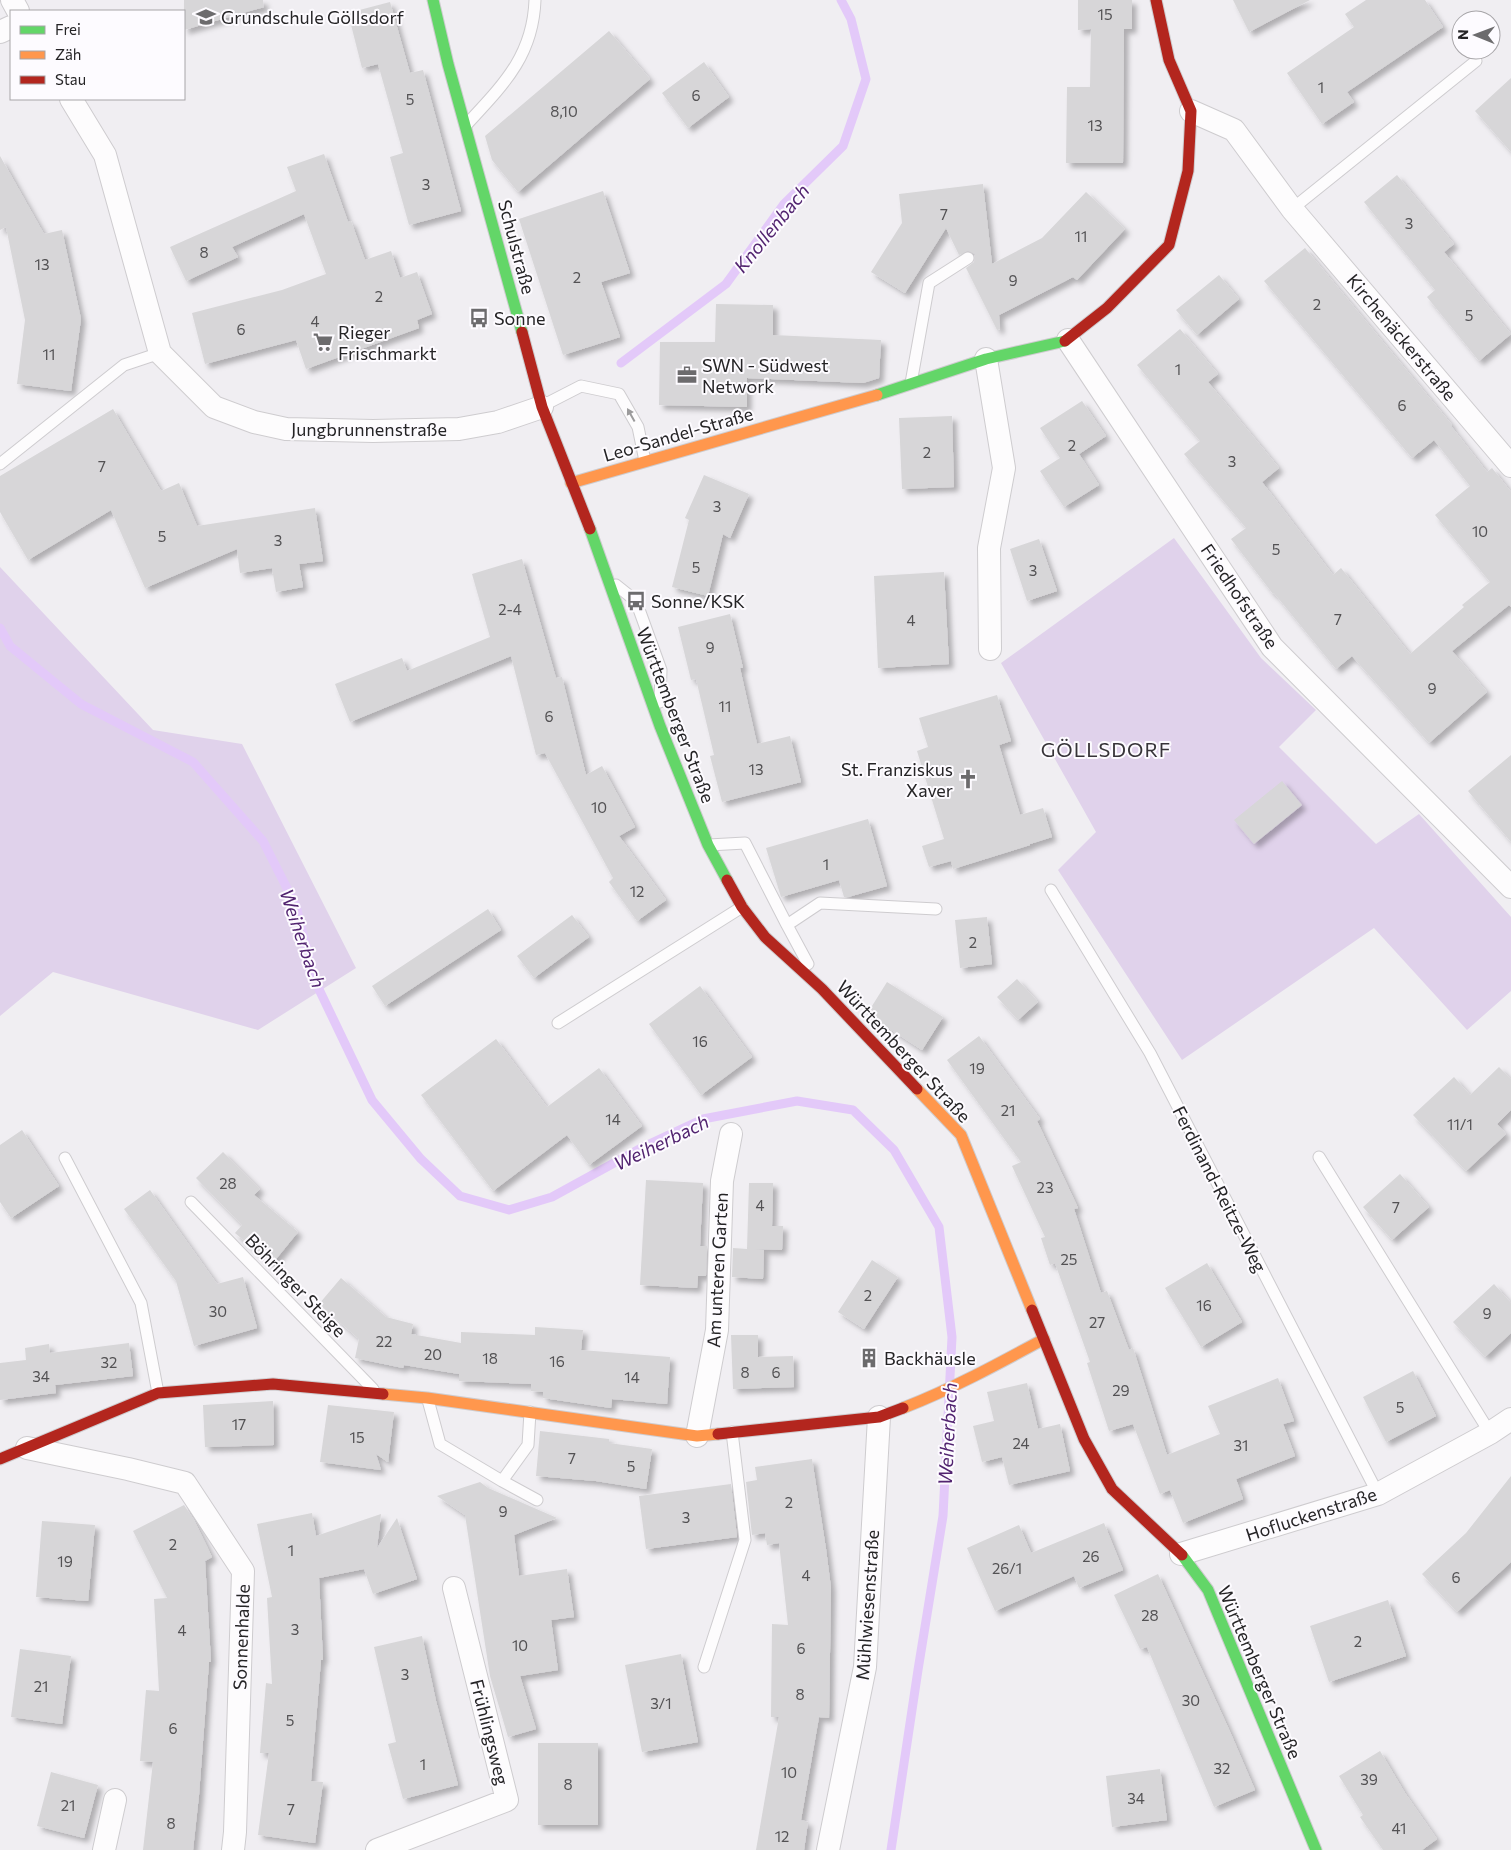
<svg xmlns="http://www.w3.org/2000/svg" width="1511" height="1850" font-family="Commissioner,sans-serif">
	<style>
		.green { fill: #e0d2eb }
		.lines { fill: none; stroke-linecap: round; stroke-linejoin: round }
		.stream { stroke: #e3c9f9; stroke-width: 9 }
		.building { fill: #d7d6d8; filter: url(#shadow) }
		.lane-casing { stroke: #cecccf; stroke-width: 13 }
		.street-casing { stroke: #cecccf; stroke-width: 24 }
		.fast-casing { stroke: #cecccf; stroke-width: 13 }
		.slow-casing { stroke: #cecccf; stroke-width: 13 }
		.jam-casing { stroke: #cecccf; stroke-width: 13 }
		.lane { stroke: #fdfcfd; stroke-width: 11 }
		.street { stroke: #fdfcfd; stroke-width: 22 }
		.fast { stroke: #63d668; stroke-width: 11 }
		.slow { stroke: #ff974d; stroke-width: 11 }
		.jam { stroke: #b3261e; stroke-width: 11 }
		.oneway { fill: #9c9b9c }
		.labels { text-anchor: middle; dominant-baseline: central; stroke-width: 4; stroke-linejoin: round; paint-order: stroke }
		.number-label { font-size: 15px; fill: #535254 }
		.poi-label { font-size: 18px; fill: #252426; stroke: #fdfbff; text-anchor: start }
		.street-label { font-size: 18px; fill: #252426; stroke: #fdfbff }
		.water-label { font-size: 19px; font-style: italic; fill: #522470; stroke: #fdfbff }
		.quarter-label { font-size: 20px; letter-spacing: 1px; fill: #373439; stroke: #fdfbff }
	</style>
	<defs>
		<filter id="shadow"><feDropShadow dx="4.5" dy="4.5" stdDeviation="2.5" flood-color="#0004"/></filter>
	</defs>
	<rect width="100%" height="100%" fill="#f0eef2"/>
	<!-- green -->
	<path class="green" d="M1174,538L1261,658L1316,710L1279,747L1376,844L1419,814L1511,917V991L1467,1030L1374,928L1182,1060L1058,870L1096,832L1001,663Z
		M0,567L153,730L242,744L356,968L258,1030L53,972L0,1016Z"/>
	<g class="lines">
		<!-- stream -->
		<path class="stream" d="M621,363L726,284L784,204L843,146L866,79L851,19L841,0
			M0,628L10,646L81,704L193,762L263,841L296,906L315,981L372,1100L421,1159L460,1196L509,1210L552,1197L645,1146L703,1119L797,1101L853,1110L894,1150L939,1227L952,1337L943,1516L918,1670L891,1850"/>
	</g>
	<!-- building -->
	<path class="building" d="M184,0H263L264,7L184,30Z
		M1078,0H1132V29H1124L1123,163H1066L1067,87H1090L1091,29L1078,30Z
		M1233,0H1310L1249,32Z
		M1366,0H1425L1443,27L1347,92L1354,102L1322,124L1287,73L1354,27L1345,14Z
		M390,2L410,73L423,70L461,211L409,225L390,157L403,153L378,64L362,68L348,13Z
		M609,31L650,79L518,192L492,160L485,136Z
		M704,62L729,97L688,128L662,93Z
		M1511,78V152L1475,111Z
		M324,154L348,222L351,221L365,260L391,251L400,278L417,272L432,314L417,320L419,328L306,369L296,340L205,364L192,313L282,290L326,274L304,214L232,247L238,257L186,281L170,247L296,191L287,167Z
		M0,156L44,234L62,230L81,319L71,391L17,384L25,320L6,227L0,230Z
		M1397,175L1454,244L1444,252L1511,334L1479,361L1427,297L1435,290L1364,202Z
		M983,184L992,264L1042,238L1086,192L1125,229L1077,280L1073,277L999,315L1000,329L997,330L966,268L974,262L975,254L968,251L959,255L946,228L905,293L871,272L902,223L899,194Z
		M603,191L630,273L601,282L620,337L563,355L519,219Z
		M1305,248L1452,425L1451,426L1487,472L1492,468L1511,492V607L1509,605L1452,651L1487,692L1429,743L1352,656L1336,669L1274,593L1273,594L1231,539L1246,528L1184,454L1200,441L1137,365L1180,329L1218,374L1208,382L1279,468L1262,482L1333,575L1341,568L1410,654L1464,607L1462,605L1490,582L1435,515L1470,486L1434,440L1412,458L1264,281Z
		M1219,275L1239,299L1197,335L1176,310Z
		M716,304L773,305V335L881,340L879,378L863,383L747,378V407L659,405L660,342H715Z
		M1082,401L1106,436L1079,454L1099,485L1064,507L1040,471L1060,458L1040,428Z
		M113,409L161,491L179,483L197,526L315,508L323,561L299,564L303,587L276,592L272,568L240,573L237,549L145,588L111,510L28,560L0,512V476Z
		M952,416L954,487L902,489L899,418Z
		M704,475L749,494L730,538L723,534L708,596L672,587L689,520L685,518Z
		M1039,539L1057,591L1027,601L1010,549Z
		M522,559L556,678L562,677L586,775L602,766L635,827L619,836L666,900L637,921L609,882L613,878L545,753L536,755L511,656L350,722L335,684L402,658L407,671L490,637L472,574Z
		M944,572L949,664L878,668L874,576Z
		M730,614L743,668H740L757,744L790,736L801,782L722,802L710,756L714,755L696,679L691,680L678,627Z
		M997,695L1011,741L999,745L1020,815L1043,808L1052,837L1030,844V845L953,869L951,861L929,867L922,846L944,839L917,751L928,747L919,718Z
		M1511,755V842L1468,791Z
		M1282,781L1302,805L1254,844L1234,820Z
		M868,819L887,886L848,897H844L839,880L781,897L766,848Z
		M488,909L501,930L385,1006L372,986Z
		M572,915L589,937L534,978L517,956Z
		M987,917L992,964L960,968L955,920Z
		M1017,979L1038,1002L1018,1020L997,997Z
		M887,982L943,1017L922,1050L867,1014Z
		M700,986L752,1057L701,1095L649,1024Z
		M979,1036L1040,1119L1037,1121L1078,1208L1074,1209L1101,1293L1107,1291L1129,1350L1133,1348L1167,1455L1220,1434L1208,1406L1278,1378L1294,1421L1283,1424L1295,1456L1236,1479L1243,1499L1183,1523L1170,1490L1160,1494L1133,1424L1109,1431L1087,1363L1090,1362L1055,1263L1050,1265L1041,1238L1045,1237L1012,1166L1021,1162L947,1060Z
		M496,1039L547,1107L599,1068L642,1126L589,1165L567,1135L493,1191L421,1095Z
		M1499,1067L1511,1079V1110L1497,1124L1506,1134L1466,1171L1413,1115L1454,1077L1470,1095Z
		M22,1130L59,1186L11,1218L0,1202V1145Z
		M223,1152L260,1189L254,1195L298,1232L272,1264L235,1233L242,1225L196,1178Z
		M1400,1174L1429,1207L1392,1240L1363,1207Z
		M646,1180L703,1183L700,1246H707L706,1276H698L697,1288L640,1285Z
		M749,1183H773L772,1226H783L782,1250L755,1249L764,1250L763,1279L732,1277L733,1248L747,1249Z
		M150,1190L217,1284L243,1277L257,1328L194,1346L176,1281L124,1209Z
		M872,1260L898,1277L864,1329L838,1312Z
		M1207,1263L1242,1322L1201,1347L1165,1288Z
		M341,1278L386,1317L413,1324L411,1334L461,1343V1332L535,1335V1327L583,1330L581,1350L670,1357L667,1404L612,1399L611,1408L543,1398V1392L531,1391V1384L459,1381V1374L404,1365L403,1368L355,1358L359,1339L319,1304Z
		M1494,1284L1511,1303V1333L1485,1357L1453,1322Z
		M731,1335H758V1357L793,1356L794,1387L733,1389Z
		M129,1343L133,1376L55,1385L56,1393L0,1400V1363L26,1360L25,1348L49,1344L50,1353Z
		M1413,1371L1436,1416L1386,1442L1363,1397Z
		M1027,1383L1038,1429L1060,1424L1070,1471L1009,1485L1002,1457L982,1462L973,1426L994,1421L987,1392Z
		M273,1401L274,1445L205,1447L203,1405Z
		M328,1405L394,1412L388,1462L376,1454L381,1470L320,1462Z
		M540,1431L609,1439V1443L652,1449L646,1489L596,1481L536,1476Z
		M812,1459L826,1549L831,1588L829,1718L819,1717L801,1820L808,1822L804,1850H756L779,1717H771L772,1624L788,1625L779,1543L767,1545L765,1533L752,1535L746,1482L757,1480L755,1467Z
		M1511,1476V1562L1457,1612L1422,1574L1466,1533Z
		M480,1482L488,1488L557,1518L514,1535L519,1576L567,1569L574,1617L551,1620L558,1670L520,1676L536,1729L508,1737L490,1676L465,1515L437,1496Z
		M731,1484L737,1537L646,1549L639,1496Z
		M184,1505L194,1520L212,1557L205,1561L211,1662H209L199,1795L193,1850H143L153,1762L140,1761L146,1690L159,1691L154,1599L167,1598L133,1531Z
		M312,1513L316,1536L381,1514L377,1548L397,1518L417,1579L373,1594L364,1569L319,1578L323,1660H321L311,1781L323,1782L315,1843L258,1835L269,1753H260L266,1683L272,1684L267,1598L272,1597L257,1524Z
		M42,1521L95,1525L88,1601L36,1597Z
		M1104,1523L1123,1570L1079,1588L1074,1576L995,1611L967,1548L1019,1525L1031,1553Z
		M1158,1574L1231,1734L1255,1790L1214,1807L1147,1647L1140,1649L1114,1595Z
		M1388,1600L1406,1656L1329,1682L1310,1626Z
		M422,1636L436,1701L458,1785L403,1799L388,1744L396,1742L374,1647Z
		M20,1649L71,1656L62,1724L11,1717Z
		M681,1654L698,1742L642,1752L625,1665Z
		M538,1743H598V1825H538Z
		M1380,1751L1405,1793L1437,1839L1422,1850H1383L1360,1817L1363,1815L1339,1776Z
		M1160,1769L1167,1820L1112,1827L1106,1776Z
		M51,1772L98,1785L84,1838L37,1826Z"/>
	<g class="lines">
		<defs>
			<path id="lane" d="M467,124C503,85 533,56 535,0
				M1292,209L1476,61
				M911,383L929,283L968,258
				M542,406L581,386L619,394L638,427L645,461
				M0,464L124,365L160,353
				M616,585L636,601L661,670L660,702
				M709,845L745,843L787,925
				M1051,890L1150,1053L1378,1494
				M808,964L787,925L820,903L936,909
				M558,1023L742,907
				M1319,1157L1490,1433
				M65,1158L141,1303L158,1393
				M191,1202L373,1389
				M428,1400L440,1444L502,1481L528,1445L530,1412
				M502,1481L537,1500
				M704,1667L745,1540L732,1432"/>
			<path id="street" d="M12,0L18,11
				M0,32L11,27
				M71,99L105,155L160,353L214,407L254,422L286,429L373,431L459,429L498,422L542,407
				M1191,111L1234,130L1292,209L1511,466
				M1068,340L1272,647L1511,887
				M986,359L1004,468L989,548L990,649
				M697,1436L717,1330L722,1181L731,1134
				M27,1448L128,1469L185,1483L243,1571L235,1832L233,1850
				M1181,1554L1378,1494L1490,1433L1511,1419
				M104,1850L115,1800
				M377,1850L507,1800L454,1588
				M828,1850L865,1667L879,1417"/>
			<path id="fast" d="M433,0L448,64L522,332
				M877,395L986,359L1065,341
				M590,529L660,726L708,845L727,880
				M1182,1555L1208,1590L1316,1850"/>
			<path id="slow" d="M571,483L877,395
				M917,1089L961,1135L1032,1310
				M383,1394L427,1398L697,1436L718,1434
				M903,1408C952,1389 998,1364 1044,1339"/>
			<path id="jam" d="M522,332L542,407L590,529
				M1065,341L1107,308L1169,245L1188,171L1191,111L1169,60L1156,0
				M727,880L742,907L765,937L822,989L917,1089
				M1032,1310L1084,1439L1112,1489L1182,1555
				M718,1434L879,1417L903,1408
				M0,1459L158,1393L273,1384L383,1394"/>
		</defs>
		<!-- lane casing -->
		<use href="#lane" class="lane-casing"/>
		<!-- street casing -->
		<use href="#street" class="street-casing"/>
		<!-- fast casing -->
		<use href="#fast" class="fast-casing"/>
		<!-- slow casing -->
		<use href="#slow" class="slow-casing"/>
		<!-- jam casing -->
		<use href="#jam" class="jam-casing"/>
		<!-- lane -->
		<use href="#lane" class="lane"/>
		<!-- street -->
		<use href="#street" class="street"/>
		<!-- fast -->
		<use href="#fast" class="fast"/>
		<!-- slow -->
		<use href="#slow" class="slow"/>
		<!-- jam -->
		<use href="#jam" class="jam"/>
	</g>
	<!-- one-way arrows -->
	<defs><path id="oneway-solid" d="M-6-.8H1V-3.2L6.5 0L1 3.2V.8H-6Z" transform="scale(1.25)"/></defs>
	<use class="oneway" href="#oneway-solid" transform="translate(631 415) rotate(-119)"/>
	<!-- icons -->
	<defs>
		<symbol id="school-bare" viewBox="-9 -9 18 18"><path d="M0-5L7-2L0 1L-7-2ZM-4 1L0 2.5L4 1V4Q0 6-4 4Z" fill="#6c6b6d" stroke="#fdfbff" stroke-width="2.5" paint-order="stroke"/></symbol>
		<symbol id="bus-bare" viewBox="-9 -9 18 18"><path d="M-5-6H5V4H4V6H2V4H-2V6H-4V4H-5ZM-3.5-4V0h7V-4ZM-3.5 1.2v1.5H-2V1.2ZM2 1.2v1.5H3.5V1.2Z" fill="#6c6b6d" stroke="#fdfbff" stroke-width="2.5" paint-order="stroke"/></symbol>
		<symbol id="supermarket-bare" viewBox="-9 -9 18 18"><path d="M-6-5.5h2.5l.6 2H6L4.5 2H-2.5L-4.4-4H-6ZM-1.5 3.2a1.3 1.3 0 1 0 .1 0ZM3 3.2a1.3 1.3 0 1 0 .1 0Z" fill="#6c6b6d" stroke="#fdfbff" stroke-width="2.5" paint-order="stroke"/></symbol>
		<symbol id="office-bare" viewBox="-9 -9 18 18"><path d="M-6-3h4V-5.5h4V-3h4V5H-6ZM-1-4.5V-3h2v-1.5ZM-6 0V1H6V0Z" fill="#6c6b6d" stroke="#fdfbff" stroke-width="2.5" paint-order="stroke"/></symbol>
		<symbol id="church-bare" viewBox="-9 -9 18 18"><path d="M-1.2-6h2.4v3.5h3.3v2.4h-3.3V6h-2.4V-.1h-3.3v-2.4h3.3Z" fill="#6c6b6d" stroke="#fdfbff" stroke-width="2.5" paint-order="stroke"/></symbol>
		<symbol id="building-bare" viewBox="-9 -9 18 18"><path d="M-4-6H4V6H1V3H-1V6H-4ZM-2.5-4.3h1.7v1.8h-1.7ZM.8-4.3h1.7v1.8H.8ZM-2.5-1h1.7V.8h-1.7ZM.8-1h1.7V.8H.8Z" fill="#6c6b6d" stroke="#fdfbff" stroke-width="2.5" paint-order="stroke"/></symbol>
	</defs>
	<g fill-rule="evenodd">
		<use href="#school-bare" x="192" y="3" width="28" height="28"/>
		<use href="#bus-bare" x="465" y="304" width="28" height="28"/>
		<use href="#supermarket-bare" x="309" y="328" width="28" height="28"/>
		<use href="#office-bare" x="673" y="361" width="28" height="28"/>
		<use href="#bus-bare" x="622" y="587" width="28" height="28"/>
		<use href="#church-bare" x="954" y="765" width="28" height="28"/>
		<use href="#building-bare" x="855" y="1344" width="28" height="28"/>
	</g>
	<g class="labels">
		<!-- number labels -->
		<g class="number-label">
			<text x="1105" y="14">15</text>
			<text x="1321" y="87">1</text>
			<text x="696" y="95">6</text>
			<text x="410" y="99">5</text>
			<text x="564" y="111">8,10</text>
			<text x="1095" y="125">13</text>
			<text x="426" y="184">3</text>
			<text x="944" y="214">7</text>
			<text x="1409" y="223">3</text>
			<text x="1081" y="236">11</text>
			<text x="204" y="252">8</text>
			<text x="42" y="264">13</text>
			<text x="577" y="277">2</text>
			<text x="1013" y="280">9</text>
			<text x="379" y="296">2</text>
			<text x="1317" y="304">2</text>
			<text x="1469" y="315">5</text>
			<text x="315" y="321">4</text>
			<text x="241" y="329">6</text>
			<text x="49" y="354">11</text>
			<text x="1178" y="369">1</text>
			<text x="1402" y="405">6</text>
			<text x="1072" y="445">2</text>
			<text x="927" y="452">2</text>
			<text x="1232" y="461">3</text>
			<text x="102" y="466">7</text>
			<text x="717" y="506">3</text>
			<text x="1480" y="531">10</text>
			<text x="162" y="536">5</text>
			<text x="278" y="540">3</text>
			<text x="1276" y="549">5</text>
			<text x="696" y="567">5</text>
			<text x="1033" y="570">3</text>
			<text x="510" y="609">2-4</text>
			<text x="1338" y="619">7</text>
			<text x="911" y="620">4</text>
			<text x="710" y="647">9</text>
			<text x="1432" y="688">9</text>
			<text x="725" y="706">11</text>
			<text x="549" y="716">6</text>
			<text x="756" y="769">13</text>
			<text x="599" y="807">10</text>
			<text x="826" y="864">1</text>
			<text x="637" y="891">12</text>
			<text x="973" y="942">2</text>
			<text x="700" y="1041">16</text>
			<text x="977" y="1068">19</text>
			<text x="1008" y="1110">21</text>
			<text x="613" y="1119">14</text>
			<text x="1460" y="1124">11/1</text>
			<text x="228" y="1183">28</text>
			<text x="1045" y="1187">23</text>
			<text x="760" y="1205">4</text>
			<text x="1396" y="1207">7</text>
			<text x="1069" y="1259">25</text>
			<text x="868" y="1295">2</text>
			<text x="1204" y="1305">16</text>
			<text x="218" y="1311">30</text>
			<text x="1487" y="1313">9</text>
			<text x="1097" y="1322">27</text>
			<text x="384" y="1341">22</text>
			<text x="433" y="1354">20</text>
			<text x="490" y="1358">18</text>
			<text x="557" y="1361">16</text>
			<text x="109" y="1362">32</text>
			<text x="745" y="1372">8</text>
			<text x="776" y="1372">6</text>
			<text x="41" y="1376">34</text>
			<text x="632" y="1377">14</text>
			<text x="1121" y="1390">29</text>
			<text x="1400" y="1407">5</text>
			<text x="239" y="1424">17</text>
			<text x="357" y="1437">15</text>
			<text x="1021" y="1443">24</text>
			<text x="1241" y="1445">31</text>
			<text x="572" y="1458">7</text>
			<text x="631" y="1466">5</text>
			<text x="789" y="1502">2</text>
			<text x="503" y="1511">9</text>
			<text x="686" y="1517">3</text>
			<text x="173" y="1544">2</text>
			<text x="291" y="1550">1</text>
			<text x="1091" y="1556">26</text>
			<text x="65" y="1561">19</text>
			<text x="1007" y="1568">26/1</text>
			<text x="806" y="1575">4</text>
			<text x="1456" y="1577">6</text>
			<text x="1150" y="1615">28</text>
			<text x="295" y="1629">3</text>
			<text x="182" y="1630">4</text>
			<text x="1358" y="1641">2</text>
			<text x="520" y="1645">10</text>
			<text x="801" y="1648">6</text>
			<text x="405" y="1674">3</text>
			<text x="41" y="1686">21</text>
			<text x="800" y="1694">8</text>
			<text x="1191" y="1700">30</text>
			<text x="661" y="1703">3/1</text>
			<text x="290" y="1720">5</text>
			<text x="173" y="1728">6</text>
			<text x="423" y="1764">1</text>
			<text x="1222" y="1768">32</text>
			<text x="789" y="1772">10</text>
			<text x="1369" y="1779">39</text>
			<text x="568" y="1784">8</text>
			<text x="1136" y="1798">34</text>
			<text x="68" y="1805">21</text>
			<text x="291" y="1809">7</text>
			<text x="171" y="1823">8</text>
			<text x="1399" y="1828">41</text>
			<text x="782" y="1836">12</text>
		</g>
		<!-- poi labels -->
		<g class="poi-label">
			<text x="221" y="17">Grundschule Göllsdorf</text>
			<text x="494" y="318">Sonne</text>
			<text x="338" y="332">Rieger<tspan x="338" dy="21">Frischmarkt</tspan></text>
			<text x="702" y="365">SWN - Südwest<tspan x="702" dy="21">Network</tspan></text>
			<text x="651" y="601">Sonne/KSK</text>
			<text x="953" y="769" text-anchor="end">St. Franziskus<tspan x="953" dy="21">Xaver</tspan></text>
			<text x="884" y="1358">Backhäusle</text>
		</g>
		<!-- street labels -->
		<g class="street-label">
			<text transform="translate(517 247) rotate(75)">Schulstraße</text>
			<text transform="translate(1402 337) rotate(50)">Kirchenäckerstraße</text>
			<text x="369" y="429">Jungbrunnenstraße</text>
			<text transform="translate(678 434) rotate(-16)">Leo-Sandel-Straße</text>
			<text transform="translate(1240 596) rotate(56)">Friedhofstraße</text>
			<text transform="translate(676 715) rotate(69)">Württemberger Straße</text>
			<text transform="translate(904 1051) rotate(47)">Württemberger Straße</text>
			<text transform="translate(1220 1189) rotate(63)">Ferdinand-Reitze-Weg</text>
			<text transform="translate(717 1270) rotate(-87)">Am unteren Garten</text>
			<text transform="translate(296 1285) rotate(46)">Böhringer Steige</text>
			<text transform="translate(1311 1514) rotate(-18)">Hofluckenstraße</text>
			<text transform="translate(867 1605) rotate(-86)">Mühlwiesenstraße</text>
			<text transform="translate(241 1637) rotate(-88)">Sonnenhalde</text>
			<text transform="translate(1260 1672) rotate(67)">Württemberger Straße</text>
			<text transform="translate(490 1732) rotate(76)">Frühlingsweg</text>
		</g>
		<!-- water labels -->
		<g class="water-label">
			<text transform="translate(771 228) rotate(-51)">Knollenbach</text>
			<text transform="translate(303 938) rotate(71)">Weiherbach</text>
			<text transform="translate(661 1142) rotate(-26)">Weiherbach</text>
			<text transform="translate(947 1434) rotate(-87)">Weiherbach</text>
		</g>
		<!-- quarter labels -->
		<g class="quarter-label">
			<text x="1106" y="749">GÖLLSDORF</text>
		</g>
	</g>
	<!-- legend -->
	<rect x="10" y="10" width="175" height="90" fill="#fdfbff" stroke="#a7a5a8"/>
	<rect x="20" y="26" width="25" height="8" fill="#63d668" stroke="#a7a5a8"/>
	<text x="55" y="35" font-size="15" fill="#252426">Frei</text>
	<rect x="20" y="51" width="25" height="8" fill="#ff974d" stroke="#a7a5a8"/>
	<text x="55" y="60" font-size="15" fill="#252426">Zäh</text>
	<rect x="20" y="76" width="25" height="8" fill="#b3261e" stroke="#a7a5a8"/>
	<text x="55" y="85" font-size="15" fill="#252426">Stau</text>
	<!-- north arrow -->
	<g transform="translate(1476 35) rotate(271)"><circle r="24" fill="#fdfbff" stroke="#a7a5a8"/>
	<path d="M0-4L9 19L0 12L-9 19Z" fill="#6c6b6d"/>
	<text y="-8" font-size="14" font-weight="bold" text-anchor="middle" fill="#252426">N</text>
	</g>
</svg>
